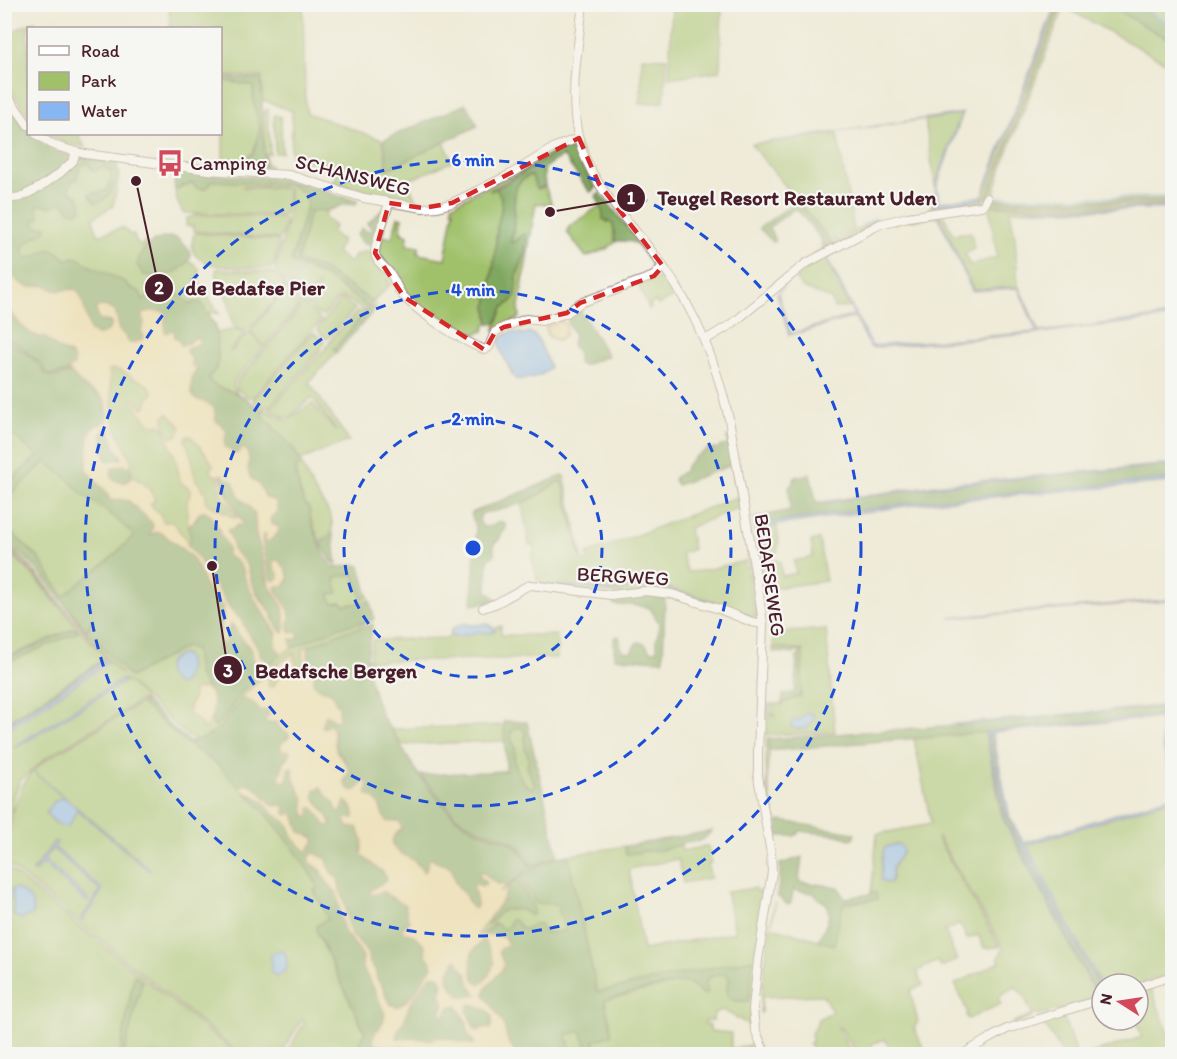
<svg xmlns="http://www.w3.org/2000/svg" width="1177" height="1059" font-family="Itim,sans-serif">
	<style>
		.green { fill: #a0c16a; stroke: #75704a; stroke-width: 1.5; fill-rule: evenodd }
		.forest { fill: #80a75e; stroke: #656344; stroke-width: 1.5; fill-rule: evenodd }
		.sand { fill: #eeda9e; stroke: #9c7c64; stroke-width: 1.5; fill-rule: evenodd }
		.water { fill: #86b7f2; stroke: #686b8e; stroke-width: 1.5 }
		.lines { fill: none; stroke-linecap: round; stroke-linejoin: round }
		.stream { stroke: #86b7f2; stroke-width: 1.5 }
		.minor-casing { stroke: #9c8582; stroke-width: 10 }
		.minor { stroke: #fff; stroke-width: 8 }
		.marked { fill: none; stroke: #d62828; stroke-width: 4.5; stroke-dasharray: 12 8; stroke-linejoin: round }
		.ring { fill: none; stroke: #1d4ed8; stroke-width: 3; stroke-dasharray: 10 8 }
		.labels { text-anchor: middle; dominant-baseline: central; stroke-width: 4.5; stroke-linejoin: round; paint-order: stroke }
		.poi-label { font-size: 20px; fill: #4a1f2b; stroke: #f6f6f2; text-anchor: start }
		.street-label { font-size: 20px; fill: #4a1f2b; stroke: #f6f6f2 }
		.centre { fill: #1d4ed8; stroke: #f6f6f2; stroke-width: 3 }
		.ring-label { font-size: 18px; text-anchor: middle; font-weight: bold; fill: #1d4ed8; stroke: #f6f6f2; stroke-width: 4.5; stroke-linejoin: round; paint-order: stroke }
		.leader { fill: none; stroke: #4a1f2b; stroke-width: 2 }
		.callout-dot { fill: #4a1f2b; stroke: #f6f6f2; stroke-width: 2 }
		.mark-label { font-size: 18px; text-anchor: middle; font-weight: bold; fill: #fff }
		.callout-label { font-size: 21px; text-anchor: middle; font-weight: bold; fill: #4a1f2b; stroke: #f6f6f2; stroke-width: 4.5; stroke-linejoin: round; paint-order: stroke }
	</style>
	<rect width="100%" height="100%" fill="#f6f6f2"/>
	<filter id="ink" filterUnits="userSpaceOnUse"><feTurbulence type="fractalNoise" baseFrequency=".0167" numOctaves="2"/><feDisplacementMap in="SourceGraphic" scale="12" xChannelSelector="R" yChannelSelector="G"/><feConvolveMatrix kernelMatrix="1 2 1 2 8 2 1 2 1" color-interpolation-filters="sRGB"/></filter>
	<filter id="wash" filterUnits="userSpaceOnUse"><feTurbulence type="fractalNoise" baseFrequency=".008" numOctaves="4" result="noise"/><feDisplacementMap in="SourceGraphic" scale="24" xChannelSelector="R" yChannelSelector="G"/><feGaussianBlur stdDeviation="1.35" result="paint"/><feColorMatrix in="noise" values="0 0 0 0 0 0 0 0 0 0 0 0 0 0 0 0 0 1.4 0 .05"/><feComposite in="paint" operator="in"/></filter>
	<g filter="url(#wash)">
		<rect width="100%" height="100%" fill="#efebd8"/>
		<!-- green -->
		<path class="green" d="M169,5H303L305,94L307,113L383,140L388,169L444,142L453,161L407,181L417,201L398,198L397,200C411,202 429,206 440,199L441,204L434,205L397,203L394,196L356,189L335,182L354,191L390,198L389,201L364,196L333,185L337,172L314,163L291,157L292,111L262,100V77L221,76L220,28H170Z
			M672,5H722L720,71L669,78Z
			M1057,5H1060L986,198L983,203L928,212L932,204L933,206L983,199L984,190L985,191Z
			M1061,5H1107L1172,41V66L1064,7L1002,167L993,197H1172V200H989L988,198Z
			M1137,5H1172V25L1138,5Z
			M35,21L39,28H28V116L5,81L4,35Z
			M642,57L667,58L664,102L640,104Z
			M221,80L253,86L254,104L260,128L254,152L247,162L242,163L265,169L263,115L265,111L268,109L270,154H266V164L270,165V169L267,171L223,168V105L221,104Z
			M5,98L28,129V133L26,130L34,143L76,163L104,164L120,173L113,206L93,218L98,235L123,227L130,235L133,234L137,242L141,246L145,241L146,245L144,248L149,253L193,263L200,270L198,281L219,314L210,312V352L218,360L216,333L235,329L246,332L230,351L231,352L249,332L264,347L234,381V387L237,393L231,392L218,387L301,463C306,472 310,483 316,493C322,503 337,519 331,532C329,537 324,538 320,541L311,520L309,509L304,503L296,477L333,593L338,592L334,577L355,574L362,598L368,596L370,602L343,605L342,602L332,603L324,599L365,619L363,624L367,623L362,624L352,639L358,697L407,765L423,780L508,770L537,850L569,868L598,1039L610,1022L607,1015L605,1000L681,982H688L703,994H706L707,988L705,986C705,978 712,975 719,973L728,976L736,1001H748L753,960L597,993L568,855L625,846L626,854L637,853L643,851L661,850L677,845H681L682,851L708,846L711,862L708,866L711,878L683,883L678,859L629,869L643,950L735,932L726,892L755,888L757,892L762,891L766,897L750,1026L749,1028V1025L723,1010L714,1013L713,1021H705L704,1024L710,1025V1031L731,1033V1049L754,1044L751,1033L752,1034L762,1054H511L317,932L365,1033L353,1054H286L305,1021L302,1019L281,1054H240L5,862V851L15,804L23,785L31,773L47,759L141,703L182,740L216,763L193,739L186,735L125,679L143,696V699L132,706L47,757L20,781L14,797L5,839V731L107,663L102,657L103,660L5,723V664L78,632L75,628L5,658V548L31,573L59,607L32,573L5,546L35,575L77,627L122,675L79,626L32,569L5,544V540L33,569L79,626L90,638L58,594L60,592L38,557L5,527V500L41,465L34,459L5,486ZM64,797L149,868V870L77,809L57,824L47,814L55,801ZM54,842V847L102,889L99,892V889L53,849L51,850L44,860L87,898L88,901L43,863L35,872L33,870Z
			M962,114L935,185L925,120Z
			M275,115L281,117L282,153H275L274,117Z
			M837,133L854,229L835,238L837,241L877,219V224L815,257L813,254L832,245V243L751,144Z
			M47,134H78L85,147L64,143Z
			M574,143L578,145L597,184L595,189L581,165L582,160L563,148L490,190V191L496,189C507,199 499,217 497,229C496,240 496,251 494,262C492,282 484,304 489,323L485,326L484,331L475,334L469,332L465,328L444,319L436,312L430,314L405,294L379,258L377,252L382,236L392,238L398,217L402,218L401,233L408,235L407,245L419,247L418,254L445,259L454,210H452V205L553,150Z
			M532,175L534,182L543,188L545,186L552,205L536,203L518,312L520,314L519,318L494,331L503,308L512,301L516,294L517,275L525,254L527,238L519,237L512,244L511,242C512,236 514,230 514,223C516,206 508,180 532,175Z
			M213,181L288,184L305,193L307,198V205L291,260L294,264L325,276L368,307L359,308C336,288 340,301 323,316L319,315L306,303L320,285L319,284L303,301L289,286L303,269L301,268L287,283L276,271L275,268C282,242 291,216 289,189L286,187L243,186L244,188H278L287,190L288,195L285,214L282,215L183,213L177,201L175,190C179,189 185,184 191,183L203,189L207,187L209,182Z
			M989,201H1172V203L985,204Z
			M601,205L607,222H611L613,224L615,241L616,242L606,249L586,257L567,232L569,227Z
			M1172,205V207L1010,210L1015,237L1018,287L973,290L939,215L912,221V219L897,222L895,224L893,222L894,221L941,213C947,218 948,228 954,234L971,232L974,249L965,254L970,265L997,257L989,206Z
			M328,210L324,217L335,226L331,231L336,235V237L341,239V244L336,252L350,263L356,254C363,252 367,250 374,255L391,284L373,302L323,269L297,261L310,211Z
			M196,215L281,217L284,218L285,224L281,237L279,239L194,231L193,226H186L187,218Z
			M196,233L276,240L279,241V245L274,265L271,268C252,267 203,272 193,251C191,246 193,241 193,236Z
			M846,244L848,247H845L826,257L850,307L834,308L831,299L802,288L795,278L810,267L822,260L804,269L805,266Z
			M218,269L273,272L283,281L285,287L282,292L252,326L245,331L236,328L232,323L229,303L216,274V270Z
			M667,275L679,295L658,305L656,302L650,304L651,308L649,309L638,284Z
			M288,287L298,300L297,309L265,346H264L250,331Z
			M341,300H344L355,309L329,337L326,339L318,330V327Z
			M301,302L321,320L253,397H248L237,389V382L298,311Z
			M368,309L334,349L337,352L309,382L349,441L300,460L294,449L261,414L264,410C273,412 280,419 288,420L312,403L335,430H336L312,397L290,417H284L270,409L324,350L334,336L357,312Z
			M315,333L324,342V343L320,350L269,407L266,408L263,407L253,400L312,333Z
			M729,436L741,508L739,510L738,508L689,528L693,549L681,554L688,572L700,571L745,561L755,617H757L747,555H750L760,619L757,621L679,595L617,594L538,583L531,555L534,553L533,545H529L522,503L540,495L553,484L562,480L581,557L584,561L588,560L587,554L737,497L739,505L736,481L735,482L733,475H735L733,466H732L727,437ZM561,585L613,590L641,586L664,587L709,600L750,616L705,600L664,588H635L618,591Z
			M777,526C778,536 781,545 776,554L760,557L754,527L758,528Z
			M819,539L826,581L765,589L761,562L777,560L780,562L782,576L796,573L794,561L813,557L811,541Z
			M1172,552V602L1167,706L1169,744L1172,761V787L1164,751L1165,749L1162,707L1165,706Z
			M501,626V635H557V658L369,661L373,640L449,638L451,635L453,637L480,632L490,633L494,632V628Z
			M826,629L835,732L766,735L767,716H775L774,714L767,713L768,704C779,706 789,700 801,696L803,650L773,647L774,633Z
			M505,725V741L402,745L391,729Z
			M517,727L522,728L525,732V748L529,759L527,767L535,785L531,788L526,785L521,779L514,762L515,747L511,739V732Z
			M986,732L1001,813L1005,823L1092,987L1097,995L1102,994V997L1037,1016V1014L1032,1015V1018L1014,1024L1013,1023L1015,1021L1032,1016V1014L1023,994L1015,987L1003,993V995L998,998L1001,1004L968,1019L966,1016L967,1011L955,984L1000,962L998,958L1001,952L1004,949L938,837L937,838L1000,947L984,948L978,935L967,939L960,924L945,931L957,960L941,967L938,961L917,971L923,985L910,991L918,1022L914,1027L926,1054H917L912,1050L903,1054H892L885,1039L871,1044L875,1054H857L840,1027L838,1028L852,1054H815L809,1044L812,1041L811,1033L815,1029L818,1019L832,1012L823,995L762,997L761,1013L760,1012L765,962L775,901L771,927L834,944L842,904L876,893L871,894L877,834L931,824L914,739ZM898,844L901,855L896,862L891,873H881L883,851L886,847Z
			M766,739H769L770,741L769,758C764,772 772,801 774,817L777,819L772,818C767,792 765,766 766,739Z
			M1172,799V975L1138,984H1102V987L1026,845Z
			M4,865L237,1054H124L142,982L134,975L120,1054H6L4,996Z
			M1150,987L1172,1041V1054H1089L1142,1037L1135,1020H1138V991Z
			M1063,1015L1076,1054H1063L1042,1021Z"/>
		<!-- forest -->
		<path class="forest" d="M1137,5L1172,25V41L1107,5Z
			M221,78L261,79L265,169L236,168L238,164L247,162L248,157L254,152L260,128L254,104L253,86L221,80Z
			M4,98C22,128 35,146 71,156V158L68,163L21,196L7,198L4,194Z
			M466,104L478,126L388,169L383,140Z
			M574,147H575L581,160V165L595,189L590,192L563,156C544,167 542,164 545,186L539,189L536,188L532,175C508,180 516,206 514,223C514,229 512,236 511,242L513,243L524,234L527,236L525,254L517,275L516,294L512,301L503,308L496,324L489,323C484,304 492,282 494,262C496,251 496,240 497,229C499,217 507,199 496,189L558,152Z
			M80,158H85L117,162C120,178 112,199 95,203L89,194L94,192L98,194L107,190L112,176L111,172C103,167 103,166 95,171C91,170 90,163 85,163L78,171L77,180H72V184L68,189L69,191C80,196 80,198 82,209L77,212L70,211L62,201L52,207C46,205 41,202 36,208L40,218L34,220V223L38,227L46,226V230C37,238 25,239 22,252L27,258L36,256L50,249L58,252L67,260L74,257L78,258L88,265L125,282L129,287L140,292L143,300L148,298V295C156,289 169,290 178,295C183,297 186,301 190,304L196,302H201L209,317L216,326L218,363L215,370L209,377V380C219,391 229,389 240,395C248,399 255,407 264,410L261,414L294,449L301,463L295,471C298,481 299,494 304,503C309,510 307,502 310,511C310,514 310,517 311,520C313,528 326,563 332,566C341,570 351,562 360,566L368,596L362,598L354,574L335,577L338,593L329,594L332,603L342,602L344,605L370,602L374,617L373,620L340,627L292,648L290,643L291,639H297L293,633L290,632L288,626L290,614L275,587L279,585L283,587L289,581L286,569L281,565L279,560L273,563V567L279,574V578L274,581L270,579L262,541L263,534L265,533L271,540L273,536L277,535V525L271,524L270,522V517L276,513L273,500L266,498L260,486L250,477L248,470L249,458L246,449L238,454L227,449L224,446C226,433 228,429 216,421L214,408L195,399L193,395L191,388L192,376L197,370L191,364L192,358L186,352L187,349L194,345L195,338L188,343L181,345L175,338L174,331L172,330L168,333L165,332V319L166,315L150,311L143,313L144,325L141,331L144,336L143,339L134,343H129L125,336L118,329V322L115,311L104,306L96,310L99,320L111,323L112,325C107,333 98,338 90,331L82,299L77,290L70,289L62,291H56L43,286L30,287L20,283L15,279L12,276L5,251L6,240V227L10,225L11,222L10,219L7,220L5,223V208L8,205L7,200L62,174Z
			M169,169L198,174L277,178L304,184L338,196L358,200L355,205C339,202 339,209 326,211C321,211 316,211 310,211L297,261L323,269L374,303L368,307L325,276L291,262L307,205V198L305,193L288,184L213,181L209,182L211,185L203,189L197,188L193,183H191L187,186L182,185L179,188L175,190L173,175L168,172Z
			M600,193L656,263L655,269L650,276L651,263C644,258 642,246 635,243C629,240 620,241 615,241L613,224L603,219C604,212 599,202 596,196Z
			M797,201L832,243L823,248L821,245L822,240L796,208L768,228L775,238V242H773L759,228Z
			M384,208L374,245C365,246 361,243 357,235L362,228L366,231H370L372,228L367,224Z
			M169,237L177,238C181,242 188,247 190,252C192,257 190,258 188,261C179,275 159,278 144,275L137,265C141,247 152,239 169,237Z
			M376,306L370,315L337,352L334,349L368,309Z
			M578,307L608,356L582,366L578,363V353L572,345L574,333L568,324L569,313Z
			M4,308L9,309C18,323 29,336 45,337C50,341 55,347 61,349C66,352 69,353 74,358V366L70,367L67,372L51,375L46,373L41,363L31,356L23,348L16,343L5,339Z
			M5,342C20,347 38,360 45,374L52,377L70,373L82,385L103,398L108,415V420L89,445L87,464L92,475L91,477L105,490L111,501L119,499L129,501L152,523L153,527L150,535L158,532L162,533L191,556L198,567L205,586L223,607V619L219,638L223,645L231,624L251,650L254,657L256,676L242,692L224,717L214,727L211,713L213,703L211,694L198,675L195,649L185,647L130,677L87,631L94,617L86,630L38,570L5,537V527L38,557L63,596L110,559L134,535L113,516L81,493L68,479L45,462L5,500V486L38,456L5,429Z
			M104,429H110L115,448L121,455L122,459L108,461L106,460L101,436Z
			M729,445L732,465L677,485L674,480L675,477L685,471L686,466L695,457L708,449H717L721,446Z
			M125,465L132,471L130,480C123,484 119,482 112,478L111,473L112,468L116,466Z
			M1172,465V479L932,500L757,525L755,527L754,518L790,510L789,487L793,483L795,477L810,474L817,504L941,486Z
			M221,474L224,477L233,481L241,500L249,506L255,515L256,534L261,551L266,578L272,592L283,607L284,613L285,628L284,633L281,632C275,624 272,616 267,607C262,599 257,593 252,583C250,577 250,571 247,565C243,559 237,557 234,551C233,550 228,531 228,529H232L243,522L229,500L227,490L223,484L220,475Z
			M564,475L582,556L581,557L562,481C548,486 539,496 524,502C514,506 502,510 491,512C488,512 485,511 482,514C477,518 480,523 483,527L492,526L499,521L505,523C508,530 504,530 501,535C499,540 499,541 494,543V555L488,560L487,591L497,600L472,605L476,529L471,513Z
			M203,510H205L211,515L220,529L228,547L243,570L246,581L254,598L277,635C275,644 275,647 282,654L270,663L260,656L257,646L247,632L242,621L229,607L221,594L209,577L199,559L188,546L186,541L188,542L191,539L188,527L196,520L200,512Z
			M333,533L337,564L332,562L321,544L322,541L329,538Z
			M642,595H657V598L665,599L663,660L614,658V638L619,636L621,647L624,651L631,652L636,643L639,642L645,644L650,651L657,650V646L656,640L658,633L659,623L650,608L632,605H614V597Z
			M373,624L367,657L368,673L374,694L382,716L420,777L455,818L479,832L511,843L519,850L530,867C520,875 505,894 491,881C488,879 487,876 484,873L483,878L486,884L482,887L479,885L475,893L478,900L475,909H472L467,898L455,883L453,872L446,865L438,863L432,858L428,862L426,871L423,872L417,863L395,850C389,838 395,837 402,828L395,821L387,822C381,817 384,815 381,808C377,800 371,799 366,793L368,786L359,788L354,791C340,787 346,775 347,764L337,750L334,732L324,728L322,726L324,719L326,715L330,716L333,720L339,718L338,714L339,706L336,703L331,692L318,688L313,683L315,673C309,667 307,655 309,646L340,633Z
			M75,628L78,632L5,664L4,660Z
			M773,647L803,650L801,696C795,698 788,701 782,704L783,695L795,692L797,657L799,656L800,652L795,651L794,654L773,652Z
			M103,660L105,661L5,727V723Z
			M242,698L254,703L259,710L268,711L269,714L267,724L276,722L289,734L282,751L288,750L290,752V756L283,761L282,770L281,772L287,771L289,767L293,769L294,780L304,799L305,814L310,815L309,811L311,807L314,808L325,825H331L332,823L314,796L315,790L320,787H322L327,796L333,800L335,803L346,801L354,811L355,816L349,828L357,827L363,840L361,852C368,863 381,867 387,878C385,881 374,889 370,891H383L389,896L396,899L399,902L405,905L409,921L402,929L414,935L425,946L426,955L430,960L432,967C421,981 414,1000 397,1007L392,1005L386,998L383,985L377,980L373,966L369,962L367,953L359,942L353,937L348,926L345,903L340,890L337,877L330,872L327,859L314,853V865C321,868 322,873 325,879C328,884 334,887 337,893C343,905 339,921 346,934C349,941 356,945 360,951C364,957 361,963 364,969C370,984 397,1018 377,1030L373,1038V1044L386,1046H402L412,1049L441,1054H353L365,1032L317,932L316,926L328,919L314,890L318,887C297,851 274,818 243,791L258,798L266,804L271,812L286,822L289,826L292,836L307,851L313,837L300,832L298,824L289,815H286L284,811L278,805L275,806L270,802L263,795L244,785L240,788L218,765L182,740L141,703L144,700L147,703L171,726L192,744V741C215,740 230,715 242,698Z
			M1162,707V717L769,751V739L955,725Z
			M504,721L527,722L558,856L532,866L520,849L513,842L507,839L480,830L456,817L421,775L506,771ZM517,727L522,728L525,732V748L529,759L527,767L535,785L531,788L526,785L521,779L514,762L515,747L511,739V732Z
			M987,733L991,734L1006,811L1011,824L1100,988L1102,989V994L1097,995L1046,896L1005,821Z
			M782,821L855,833L854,838L850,839L838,835L799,831L798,834L794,836H776L777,822Z
			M712,831L705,838L698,842L693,841L661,850L643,851L637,853L626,854L625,846Z
			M568,855L597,992L753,959L749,1001H736L727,997V986C736,971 716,972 706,980L705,986L707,988V992L703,994C698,991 695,985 689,983C681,979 618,997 605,1000C606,1012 612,1023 611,1035L594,1041L598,1054H589L581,1031L566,1035L572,1054H514L513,1049L508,1042L504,1026L500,1018L484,994C486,982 500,977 504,965L499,952L500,949L506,946V939L500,935H483L494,923C499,924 499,928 504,929L508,927L511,920C518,919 517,925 521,928L526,929C531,926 534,923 540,924L545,933L565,931L557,904H536L520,878C534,867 550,858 568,855Z
			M802,857L799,882L839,887L844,898L876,893L877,899L843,904L834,945L818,940C825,927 833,917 826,903L820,900L813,893L793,890L791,903L788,905L777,896L780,876V864Z
			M517,880L533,907V915H529C523,908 519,910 511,910C505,910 506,908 501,912C494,917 496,921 486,924L503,899L508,887Z
			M483,940L490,947L495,963L483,984H480C478,982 474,981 473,977C471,974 471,955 472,952C475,948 480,944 483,940Z
			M456,959L458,960C460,966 465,969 467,975C471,986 467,984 477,994L467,997L460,996L448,982L447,976Z
			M433,973L440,977L443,983L440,994L444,1004L441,1009L440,1014L441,1015L446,1014L450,1006H457L466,1021L467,1031L470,1038L476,1044H469L441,1037L429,1040L421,1039L396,1038C396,1030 400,1027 404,1020C407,1016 407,1011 409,1006C411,1001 429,977 433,973Z
			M134,975L142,982L124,1054H120Z
			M472,1004L487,1010L492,1015L490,1029L483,1028L479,1031H475L467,1011L469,1005Z"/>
		<!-- sand -->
		<path class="sand" d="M8,219L11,222L10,225L6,228C4,247 4,278 26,286C33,289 39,284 45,286C50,287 53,291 58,291C65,291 70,288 77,290L82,299L90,331L97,335H101L109,330L112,325L111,322L99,320L96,310L97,307L104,306L115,311L118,322V329L125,336L129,343H134L143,339L144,336L141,331L144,325L143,313L150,311L165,312L166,315L165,319V332L168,333L171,330L174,331L175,338L179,340L181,345L188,343L195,338L199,339V344L189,347L186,350L187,354L192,358L191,363L192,366L198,367L192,376L191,393L195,399L209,404L214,408L216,421C233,433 223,433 225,447L236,454L240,452L241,449H246L249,458L248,470L250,477L260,486L266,498L276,501L277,512L271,517L270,521L271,524L279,527L278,533L268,542L265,540L266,534H263L262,541L270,579L274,581L279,578C279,570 271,569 273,561L278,560L286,569L289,579L283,587L278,585L275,587L276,591L289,610L290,617L288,626L291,633L297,632L298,635L297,639H291L290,640L292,648L282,654L275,646L277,633L254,598L246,581L243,570L236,560L227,556L228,547L219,532L220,529C215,525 207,505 200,512C196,516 196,520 191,524L187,521V502L191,491L188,487L181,483C178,475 178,467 176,459C172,448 166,439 164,428L159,424L154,425L144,418L143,415L140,413L136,406L131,402L133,400H134L141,407L145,408L149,397L153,393L148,385L139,380L134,379L128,374L119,370L112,369L109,370C112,390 111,410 116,429C120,441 130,452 132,465L126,467L125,465L116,466L112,468L111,473L112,478C120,483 128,486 132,475C134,478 137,479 140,481C147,484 153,494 155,501L150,504L159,513L164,522H172L177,527L179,531L185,537L188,546L199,559L209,577L221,594L229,607L242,621L247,632L257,646L260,656L270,663L256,676C254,668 255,658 251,650C246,641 237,635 233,625L230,624L225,643L223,645L219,638L223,619V607L205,586L198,567L191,556L162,533L158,532L150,534L153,527L152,523L129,501L119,499L111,501L105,490L91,477L92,475L87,471C87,465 88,439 90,433C95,419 112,429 107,410C106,405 106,400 102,397C99,394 94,392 90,390C81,385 75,378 69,370L70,367L74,366C75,351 67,354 57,348C53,344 49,341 45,337C30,338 17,322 9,309L5,308L4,223ZM168,413L181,427L177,436L172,438C166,434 163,424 164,417ZM104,429H110L115,448L121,455L122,459L108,461L106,460L101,436ZM187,436H191L206,454L213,465L210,470L212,472V475H216L218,476L221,494L237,516L236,518H234L221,510L210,505L206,502V493L196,480L192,465V458L185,439ZM222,474L224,477L233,481L239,497L249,506L255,515L256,534L261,551L269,585L283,607L284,613L285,628L284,633L281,632L272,618V614L257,595L251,581L248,568L244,561L233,550L232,541L228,532V529H232L238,525H244C234,509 225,493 220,475Z
			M562,321C569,328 567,337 557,340L548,336L546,327Z
			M309,646C307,655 309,668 315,673L313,683L318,688L331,692L336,703L339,706V720L335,721L330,716L326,715L324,719L322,726L324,728L329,725L332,727C336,735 333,744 337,752C342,761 349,763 349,773C340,780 345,789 354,791L359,788L363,782H367L368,786L366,794C368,796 372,797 375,799C382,805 380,816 388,822L397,821L400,822L402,828C400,830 397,832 395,835C383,849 407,855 414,861C418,864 420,868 423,872L426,871L428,862L431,858L438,863L446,865L452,870L455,883L465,895L471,907L474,909L477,907C478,897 473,893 474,884H477L482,887L486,883L479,875L480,872L484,873C492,881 496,886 507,885L498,893L508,887L503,899L478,934L479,935C490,935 502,932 507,942V946L500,949L499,952L504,965C500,977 486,982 484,994L500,1018L504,1026L508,1042L513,1049L514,1054H441L412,1049L402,1046H386L373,1044V1038L377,1029L378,1030L384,1020L385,1014L373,986L362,967L363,956L357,947L345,933L341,919L337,893L326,881L321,870L310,862V856L314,853L327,859L330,871L338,879L340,890L345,903L348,926L353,937L359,942L367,953L369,962L375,969L377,980L382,985L386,998L392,1005L397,1007C414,1000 421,981 432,967L430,960L426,955L425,946L414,935L402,932V929L409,921L405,905L399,902L396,899L389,896L383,891L373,895L370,893V891L385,881L387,878L383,872L373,865L362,855L363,840L357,827H353L349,828L345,820L346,818H354C356,811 351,804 345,801L341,812L337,811C334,801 335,804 328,797C324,793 325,790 320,787L315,790L314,796C318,807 331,815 331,826L325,825L314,808H310V816H306L304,811V799L294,780L293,769L291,767L288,768V776L285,782L281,781L279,777L283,767L282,763L288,758L290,753L287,750L282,752C279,742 283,742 289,738V734L282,730L276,722L266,723L265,719L269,716L268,711L259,710L254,703L242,698L266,673L269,680L268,685L270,687L274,686L277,679L274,674L275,666L294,653V659L297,665L294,672L299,673C309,663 299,659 303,649ZM483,940C490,947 491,955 494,963C492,970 487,981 480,984C477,982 475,981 473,977C471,974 471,955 472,952C475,948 480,944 483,940ZM456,959L458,960L460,966L467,974L470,986L477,994L467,997L460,996C445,978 444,980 456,959ZM433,974L440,977L443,983L440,994L444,1004L440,1014L444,1016L450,1006H457L466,1021L468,1034L475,1044H469L441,1037L429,1040L421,1039L396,1038C397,1030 400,1027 404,1020C407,1016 407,1011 409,1006C411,1001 429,977 433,974ZM472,1004L487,1010L492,1015V1024L490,1029L483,1028L479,1031L475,1030L467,1011L469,1005Z
			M205,688C218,695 214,718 205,728L201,725L196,718L188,715L189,707L193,698V690Z
			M245,784L252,785L273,805L276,806L283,805L285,808L284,811L286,815L292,813L294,815L300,832L314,838V842L307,852L294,839L289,826L286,822L271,812L266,804L258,798L243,791L240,788Z"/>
		<!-- water -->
		<path class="water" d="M1055,5H1057L985,191L984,190Z
			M963,113L937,186L939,202L982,196L983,199L933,206V204L937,203L935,186L961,114L762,143Z
			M1172,207V209L1032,210L1031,209Z
			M937,214L939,215L973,290L1019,287L1039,332L1172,315V317L1039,333L872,348L870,347L855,317L789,335L777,294L785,285L778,293L791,334L854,315L826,259V257L845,247L827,258L872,346L1037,332L1018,288L972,291L938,216L919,218Z
			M511,332L525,334L529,332L533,334L539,341L550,367C543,377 527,380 515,379C511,373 509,367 506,361C499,347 494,339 511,332Z
			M1172,464V465L941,486L815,503L941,484Z
			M1172,479V482L933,502L758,528L756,527L757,525L932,500Z
			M561,585L613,590L641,586L664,587L709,600L750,615L749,616L705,600L664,588H635L613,591Z
			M1168,600L1167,601L950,618L956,617Z
			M1172,602V761C1162,709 1170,654 1172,602Z
			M464,623C478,630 485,617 495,630L492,633L480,632L456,637L450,635L452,629Z
			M180,655L186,656C191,664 187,675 184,683L179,685C164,677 162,661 180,655Z
			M105,661L107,663L5,731V727Z
			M123,679L125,681L16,748L15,746Z
			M1160,706H1165L954,725L955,724Z
			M806,713H810L814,715C813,727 801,734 791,726L793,720H800Z
			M1160,716L1162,720L1165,749L1164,751L1162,748L1160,719L1157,718L994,732L993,734L1010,818L1024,843L1172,796V799L1026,845L1102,987L1101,989L1011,824L1006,811L991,734H987L1005,821L1046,896L1093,988L1005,823L985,734L986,732L998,730Z
			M34,772L150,869L148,870L77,809L70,824L66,827L57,824L47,814V810L55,801L63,797Z
			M55,841L57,843L54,847L102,889V891L83,920H81V919L99,892V889L53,849L51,850L44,860L87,898L88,901H86L43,863L35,872H33Z
			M898,844L902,847L903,852L892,868V879L890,882L886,883L881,880L883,851L886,847Z
			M12,889H17C27,895 35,900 33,914L20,919L13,915C16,903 10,900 12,889Z
			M280,950L284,952C290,965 288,970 276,977L271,972V954Z"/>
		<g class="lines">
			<!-- stream -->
			<path class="stream" d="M1137,4L1172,24
				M993,197H1060
				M1069,197H1172
				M861,226L875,218
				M769,712L770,705
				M776,823L777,828"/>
		</g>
	</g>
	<g filter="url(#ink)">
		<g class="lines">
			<defs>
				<path id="minor" d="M583,4C578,48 569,93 578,136C589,187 636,227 665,269C697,314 717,365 729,419L759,594L763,624L758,752V776L771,854L772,872L758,960L753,1009L755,1029L765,1054
					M4,91L28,125
					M36,134L50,143L59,147L85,154L208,170L289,175L364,198L423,208L438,207L452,203L511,174L555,147L579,138
					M7,199L21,197L40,187L60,173L73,161L76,152
					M389,203C386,215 375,242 375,253C375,261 384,266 389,272C395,279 397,289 403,296C422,315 460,340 485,350L489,347L495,332L504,327L526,319L542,321L567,313L580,303L654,276L663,266
					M705,340L732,324L805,264L880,224L908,217L981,206L984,204L987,198
					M483,608L497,603L527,586L531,585L611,595L645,591L672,594L719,609L752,622L763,624
					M1138,987L1172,976
					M963,1054L990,1038L1007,1029L1102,999"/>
			</defs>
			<!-- minor casing -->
			<use href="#minor" class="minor-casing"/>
			<!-- minor -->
			<use href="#minor" class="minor"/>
		</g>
	</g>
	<!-- marked area -->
	<path d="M0 0H1177V1059H0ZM579,138L599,184L663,266L654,276L580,303L567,313L504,327L495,332L485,350L404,297L375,253L389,203L423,208L452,203Z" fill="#efebd8" fill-opacity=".55" fill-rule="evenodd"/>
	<path class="marked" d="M579,138L599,184L663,266L654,276L580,303L567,313L504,327L495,332L485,350L404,297L375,253L389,203L423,208L452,203Z"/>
	<!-- distance rings -->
	<g class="ring">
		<circle cx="473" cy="548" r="129"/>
		<circle cx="473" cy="548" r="258"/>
		<circle cx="473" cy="548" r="388"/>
	</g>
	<!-- icons -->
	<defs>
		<symbol id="bus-bare" viewBox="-9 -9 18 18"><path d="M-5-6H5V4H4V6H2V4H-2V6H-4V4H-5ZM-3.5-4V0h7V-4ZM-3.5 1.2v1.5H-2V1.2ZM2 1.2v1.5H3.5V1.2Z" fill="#d1495b" stroke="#f6f6f2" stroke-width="2.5" paint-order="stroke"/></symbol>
	</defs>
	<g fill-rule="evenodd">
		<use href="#bus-bare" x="151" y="144" width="38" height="38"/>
	</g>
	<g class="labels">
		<!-- poi labels -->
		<g class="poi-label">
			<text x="190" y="163">Camping</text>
		</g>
		<!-- street labels -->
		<g class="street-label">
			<text transform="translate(353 175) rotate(14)">SCHANSWEG</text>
			<text transform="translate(770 575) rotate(82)">BEDAFSEWEG</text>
			<text transform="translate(623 576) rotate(3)">BERGWEG</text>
		</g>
	</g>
	<circle cx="473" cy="548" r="9" class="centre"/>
	<g class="ring-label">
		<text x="473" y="166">6 min</text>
		<text x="473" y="296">4 min</text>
		<text x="473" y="425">2 min</text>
	</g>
	<!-- callouts -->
	<path class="leader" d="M550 212L631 198M136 181L159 288M212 566L228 670"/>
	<g class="callout-dot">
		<circle cx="550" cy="212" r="6"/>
		<circle cx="136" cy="181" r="6"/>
		<circle cx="212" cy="566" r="6"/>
		<circle cx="631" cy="198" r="15"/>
		<circle cx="159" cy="288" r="15"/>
		<circle cx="228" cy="670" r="15"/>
	</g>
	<g class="mark-label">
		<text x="631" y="204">1</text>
		<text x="159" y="294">2</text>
		<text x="228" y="677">3</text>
	</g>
	<g class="callout-label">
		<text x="797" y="205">Teugel Resort Restaurant Uden</text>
		<text x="255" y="295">de Bedafse Pier</text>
		<text x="336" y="678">Bedafsche Bergen</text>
	</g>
	<!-- margin -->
	<rect width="1177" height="1059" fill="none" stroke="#f6f6f2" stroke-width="24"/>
	<!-- legend -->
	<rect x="27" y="27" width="195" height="108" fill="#f6f6f2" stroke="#b1a0a2" stroke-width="1.5"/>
	<rect x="39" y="46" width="30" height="9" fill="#ffffff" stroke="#b1a0a2" stroke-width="1.5"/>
	<text x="81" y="57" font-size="18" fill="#4a1f2b">Road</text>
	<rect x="39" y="72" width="30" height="18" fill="#a0c16a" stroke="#b1a0a2" stroke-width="1.5"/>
	<text x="81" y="87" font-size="18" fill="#4a1f2b">Park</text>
	<rect x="39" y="102" width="30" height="18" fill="#86b7f2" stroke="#b1a0a2" stroke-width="1.5"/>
	<text x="81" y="117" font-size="18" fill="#4a1f2b">Water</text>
	<!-- north arrow -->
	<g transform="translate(1120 1002) rotate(282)"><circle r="28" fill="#f6f6f2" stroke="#b1a0a2" stroke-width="1.5"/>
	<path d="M0-4.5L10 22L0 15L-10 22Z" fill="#d1495b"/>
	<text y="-9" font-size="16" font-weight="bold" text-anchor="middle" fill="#4a1f2b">N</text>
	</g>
</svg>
